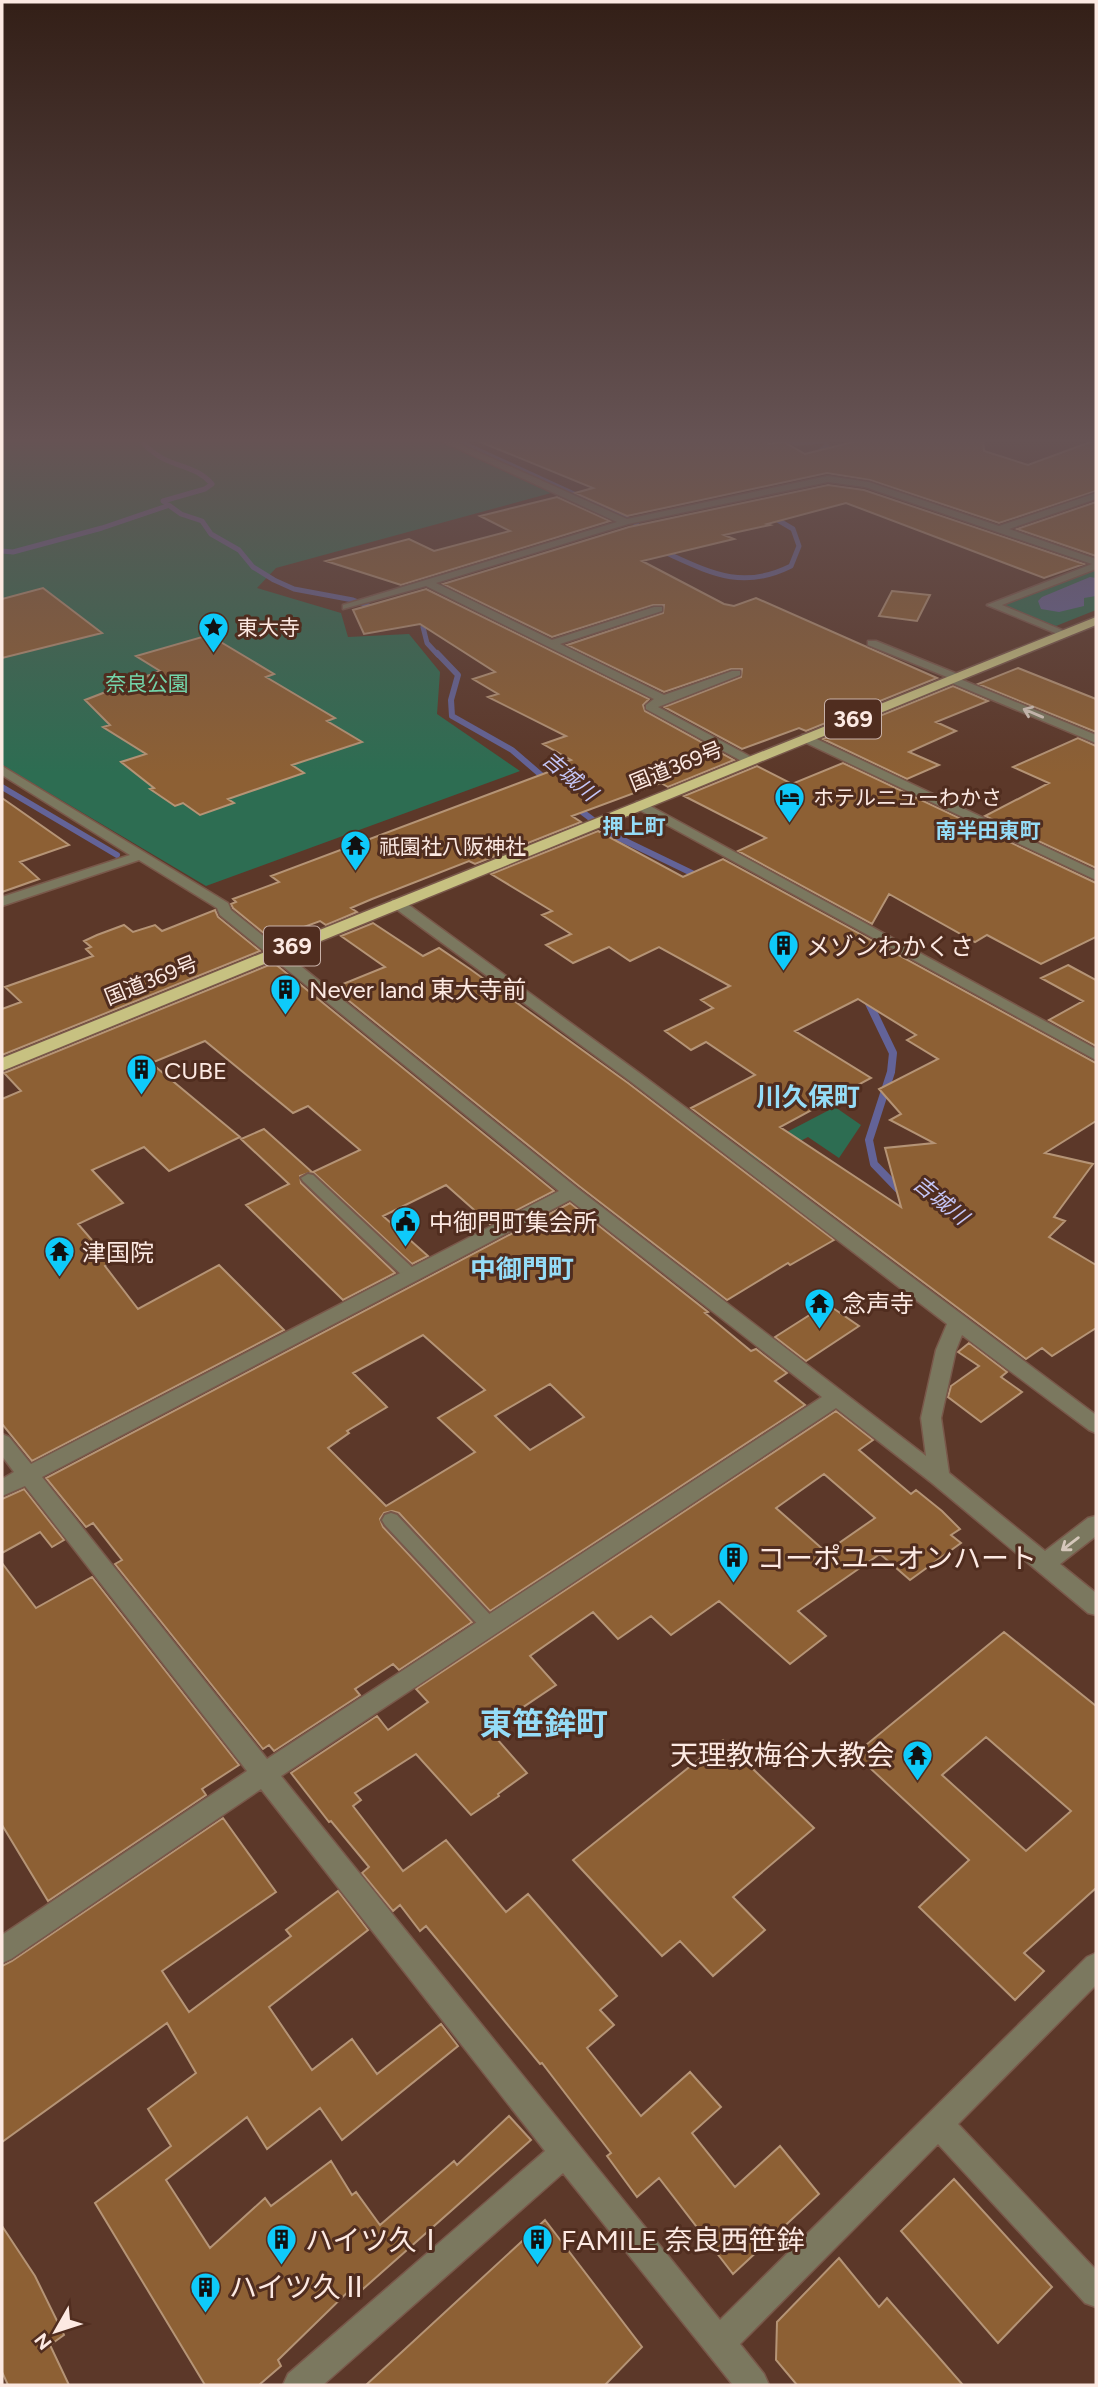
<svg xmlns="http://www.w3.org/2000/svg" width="1098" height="2387" font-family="Figtree,'Noto Sans JP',sans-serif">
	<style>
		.green { fill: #2d6d52 }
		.water { fill: #636398 }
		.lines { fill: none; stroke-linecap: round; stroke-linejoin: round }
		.stream-far2 { stroke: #636398; stroke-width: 5 }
		.stream-far1 { stroke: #636398; stroke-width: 6 }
		.stream { stroke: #636398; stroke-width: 8 }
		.building { fill: #8d6034; stroke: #b59476; stroke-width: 2; fill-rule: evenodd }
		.lane-casing { stroke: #79584a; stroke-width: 4 }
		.street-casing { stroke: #79584a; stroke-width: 3 }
		.highway-casing { stroke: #79584a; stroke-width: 3 }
		.lane { fill: #7b785f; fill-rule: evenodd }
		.street { fill: #7b785f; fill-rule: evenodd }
		.highway { fill: #c7c181; fill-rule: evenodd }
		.oneway { stroke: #d5c7bb }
		.labels { text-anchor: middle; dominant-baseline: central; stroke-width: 6; stroke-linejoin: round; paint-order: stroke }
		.far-poi-label { font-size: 21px; fill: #fce9e2; stroke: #502d1f; text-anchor: start }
		.far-park-label { font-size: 21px; fill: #73d5aa; stroke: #502d1f }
		.far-street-label { font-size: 21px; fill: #fce9e2; stroke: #502d1f }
		.far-water-label { font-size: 21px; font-style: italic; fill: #c5c6f7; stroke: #502d1f }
		.far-neighbourhood-label { font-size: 21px; font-weight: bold; fill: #95dcf7; stroke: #502d1f }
		.shield { fill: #502d1f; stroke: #c8b1a8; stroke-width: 2 }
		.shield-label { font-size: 23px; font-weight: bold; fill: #fce9e2 }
		.poi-label { font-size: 24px; fill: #fce9e2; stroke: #502d1f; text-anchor: start }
		.neighbourhood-label { font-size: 26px; font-weight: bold; fill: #95dcf7; stroke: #502d1f }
		.near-poi-label { font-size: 28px; fill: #fce9e2; stroke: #502d1f; text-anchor: start }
		.near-neighbourhood-label { font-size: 32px; font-weight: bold; fill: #95dcf7; stroke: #502d1f }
	</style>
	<rect width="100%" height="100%" fill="#5c3829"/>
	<!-- green -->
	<path class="green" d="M2,439H434L551,493L276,568L257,588L341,613L348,637L409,634L440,672L437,714L520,771L206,886L2,765Z
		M1096,568V610L1056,626L1007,607L1003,603Z
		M835,1107L861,1125L839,1158L808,1137L758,1163L745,1154Z"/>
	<!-- water -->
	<path class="water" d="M1090,577L1096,578V596L1084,598V606L1059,612L1041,609L1038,601L1042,597Z"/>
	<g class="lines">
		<!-- stream-far2 -->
		<path class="stream-far2" d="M140,439C165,471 191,460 212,484L205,489L163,501L181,514L202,521L211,534L239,550L253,567L274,580L294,589L353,600L380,610
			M454,439L622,516L636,523L642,533
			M786,440L796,443L827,441
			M815,455L827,446L825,439
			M2,551L13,552L102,528L167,506
			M662,551C709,572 741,591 791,566L799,546L793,529L771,516
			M423,627L427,643L438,655"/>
		<!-- stream-far1 -->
		<path class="stream-far1" d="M437,653L458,675L451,700L452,716L512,750L548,781
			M2,787L117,855
			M573,805L613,835L700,877"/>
		<!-- stream -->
		<path class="stream" d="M866,997L893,1053L891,1072L869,1140L874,1164L902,1193"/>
	</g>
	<!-- building -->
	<path class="building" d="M473,439H767L768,444L784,442L805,454L865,439H983L984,451L1028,465L1096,440V491L999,523L870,480L827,473L627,516L575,493L593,488Z
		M828,485L864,490L1084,564L1044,578L846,503L767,524L770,525L724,535L734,539L642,561L724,604L734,606L756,598L937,678L806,731L799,728L742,749L664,707L741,677L742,669H731L664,692L567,645L663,613L664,605H653L552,637L443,584L629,527Z
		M557,497L610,521L401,585L326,561L409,539L434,551L510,531L480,516Z
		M1096,502V556L1017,529Z
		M43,588L102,633L2,658V599Z
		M426,589L649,699L643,705L645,711L734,760L668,787L661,783L572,816L581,822L475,864L469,861L372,899L351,908L357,912L326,925L320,921L271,939L233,908L231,904L236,902L233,899L279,882L271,876L551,771L546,768L571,760L543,744L566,736L488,697L498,694L473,679L495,672L420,624L364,634L353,610Z
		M892,591L930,595L917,621L879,616Z
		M209,635L274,674L266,677L335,718L327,721L362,742L292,765L304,773L228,799L234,803L200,815L183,803L175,806L150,789L154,788L121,762L146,754L103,727L110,725L85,700L160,671L136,656Z
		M1018,668L1096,699V732L978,684Z
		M953,686L988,701L936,722L956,731L909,752L939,765L907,779L823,739Z
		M1078,738L1096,746V868L985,816L1049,783L1013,767Z
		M843,763L1096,883V937L1041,964L987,935L975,942L889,894L872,924L738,851L766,838L684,796L757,766L792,784Z
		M2,798L69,845L20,862L39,879L2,892Z
		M598,831L683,877L723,859L1096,1063V1121L1045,1153L1093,1164L1054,1217L1065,1221L1049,1237L1096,1265V1328L1052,1356L1042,1348L1026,1359L691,1108L755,1075L706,1042L691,1050L665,1031L713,1008L701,1000L730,986L659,947L630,961L609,947L573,963L546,945L571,934L542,915L552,911L491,874ZM858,999L916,1035L907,1040L938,1059L879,1089L901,1114L890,1120L934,1143L885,1148L901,1207L780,1127L871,1078L795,1031Z
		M215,910L218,917L260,951L2,1055V1009L21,1002L5,987L93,956L86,949L91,947L84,941L97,935L124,925L133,932L155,925L162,931Z
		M373,923L423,956L439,948L470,969L628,1083L834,1240L790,1265L788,1263L727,1300L579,1186L333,988L385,967L341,936Z
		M274,963L554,1191L490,1224L446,1185L383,1216L428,1256L412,1264L313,1172L360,1150L308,1106L293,1113L205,1041L151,1063L240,1137L169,1171L144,1147L92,1170L123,1203L78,1224L111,1262L105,1266L138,1309L219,1265L284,1330L32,1461L2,1424V1099L21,1091L4,1073Z
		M1068,965L1096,980V1046L1049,1020L1083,1001L1041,978Z
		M264,1129L312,1172L300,1176L301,1183L395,1273L343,1300L246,1205L289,1184L241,1139Z
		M570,1203L708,1312L705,1313L751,1351L756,1349L787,1373L775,1381L805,1405L490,1611L399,1513L392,1511L384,1513L380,1519L383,1527L472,1622L399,1670L393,1664L355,1689L360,1695L274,1751L269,1745L263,1749L115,1564L122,1560L93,1523L86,1527L46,1478ZM423,1335L485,1390L438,1418L475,1452L386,1506L328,1448L349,1433L347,1431L387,1407L353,1373ZM550,1384L584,1417L530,1450L495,1416Z
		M827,1304L859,1326L806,1361L775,1337Z
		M969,1343L1007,1372L1001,1377L1022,1392L981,1422L948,1397L951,1386L979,1366L958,1352Z
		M836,1411L873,1440L859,1450L911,1494L916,1490L942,1511L960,1529L951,1535L961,1543L910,1580L880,1554L798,1611L826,1636L790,1664L719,1601L671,1635L651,1616L618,1639L593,1612L530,1656L556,1685L489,1730L527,1773L498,1794L499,1796L471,1815L416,1754L355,1793L361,1800L353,1806L403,1871L446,1840L506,1912L528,1894L617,1996L600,2010L614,2025L587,2048L641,2116L690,2072L721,2107L692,2133L735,2187L780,2146L819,2194L733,2274L659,2178L637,2197L607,2156L611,2153L542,2063L540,2064L426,1926L420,1931L400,1905L393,1911L362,1873L369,1867L331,1821L329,1822L291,1773L377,1716L388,1730L428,1702L416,1689ZM824,1474L875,1518L826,1552L776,1508Z
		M24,1489L64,1540L52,1547L40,1532L2,1553V1499Z
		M2,1563L36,1608L92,1577L239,1765L202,1789L206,1795L48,1901L2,1825Z
		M1004,1632L1096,1706V1888L1024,1953L1044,1971L1015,2000L919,1907L969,1860L855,1754ZM986,1737L1071,1811L1026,1851L942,1775Z
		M723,1740L814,1828L733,1897L765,1930L713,1976L680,1941L662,1956L573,1860Z
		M223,1818L276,1892L162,1971L189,2012L291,1936L286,1930L338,1891L368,1930L269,2007L312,2070L352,2039L377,2074L441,2024L458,2046L342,2140L320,2108L267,2149L247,2117L166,2180L210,2248L265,2198L271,2206L331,2161L352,2195L356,2192L380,2225L454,2161L457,2165L509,2116L531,2140L363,2289L358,2282L278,2360L281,2366L259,2385H205L95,2203L171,2146L148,2109L196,2073L167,2023L2,2142V1966L12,1961Z
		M954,2179L1052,2287L998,2343L901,2231Z
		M545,2220L642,2347L605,2385H366Z
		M2,2226L35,2276L64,2335L50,2345L69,2385H8L2,2372Z
		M839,2258L879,2307L887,2298L963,2385H797L776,2360L777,2322Z"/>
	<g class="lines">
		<defs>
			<path id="lane" d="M308,1174L313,1175L416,1271L418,1275L416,1279H406L303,1181L301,1178Z
				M391,1513L397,1515L495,1620L498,1625L495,1630L489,1633L483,1630L385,1525L382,1520L385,1515Z"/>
			<path id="street" d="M437,439H449L627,519L828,476L869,482L999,526L1096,493V499L1009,529L1096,559V569L1002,605L1069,633L1060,635L987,605L1092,564L865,487L828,482L628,524L436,583L552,640L654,607H662V611L560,644L664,695L732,671H740V675L658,707L753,758V764L749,765L646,709V705L654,699L426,586L343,609V605L617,522Z
				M868,641H876L960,675V679L1096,735V743L947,681V677L868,645Z
				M806,734L1096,871V880L802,741V735Z
				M2,766L228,903L231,910L577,1188L926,1456L921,1418L936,1350L947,1324L630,1081L392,906V900H402L642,1075L1096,1415V1433L1089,1430L962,1335L956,1350L941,1418L949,1473L1045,1551L1088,1518L1096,1516V1536L1060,1564L1096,1593V1615L1088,1613L932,1483L836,1408L281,1776L720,2320L1087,1957L1096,1953V1985L958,2124L1096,2270V2307L1085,2303L938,2144L740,2344L764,2374L769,2385H733L563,2173L323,2385H283L288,2374L545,2151L261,1789L11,1959L2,1963V1935L247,1771L25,1486L2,1496V1479L14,1472L2,1456V1434L9,1437L31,1464L559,1191L220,915L217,908L139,860L2,906V897L130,855L2,775ZM570,1200L822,1397L267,1759L42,1477Z
				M641,801L1096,1049V1060L636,808V802Z"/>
			<path id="highway" d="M1096,617V625L2,1071V1058Z"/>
		</defs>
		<!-- lane casing -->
		<use href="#lane" class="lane-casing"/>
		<!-- street casing -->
		<use href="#street" class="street-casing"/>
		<!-- highway casing -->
		<use href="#highway" class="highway-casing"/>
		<!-- lane -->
		<use href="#lane" class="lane"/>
		<!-- street -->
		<use href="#street" class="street"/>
		<!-- highway -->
		<use href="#highway" class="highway"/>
	</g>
	<!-- one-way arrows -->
	<defs><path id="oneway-shaft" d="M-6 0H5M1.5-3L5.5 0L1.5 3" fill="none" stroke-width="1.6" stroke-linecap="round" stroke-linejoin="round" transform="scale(1.75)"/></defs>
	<g class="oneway">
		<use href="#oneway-shaft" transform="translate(1033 713) rotate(-157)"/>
		<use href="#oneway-shaft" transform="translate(1070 1544) rotate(143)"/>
	</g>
	<!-- sky -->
	<linearGradient id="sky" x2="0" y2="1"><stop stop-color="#331f17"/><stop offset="0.57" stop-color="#665354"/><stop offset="1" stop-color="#665354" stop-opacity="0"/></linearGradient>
	<rect width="1098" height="773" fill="url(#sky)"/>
	<!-- icons -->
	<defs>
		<symbol id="sight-pin" viewBox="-11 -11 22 30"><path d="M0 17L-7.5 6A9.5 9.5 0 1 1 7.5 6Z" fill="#0ecafa" stroke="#502d1f"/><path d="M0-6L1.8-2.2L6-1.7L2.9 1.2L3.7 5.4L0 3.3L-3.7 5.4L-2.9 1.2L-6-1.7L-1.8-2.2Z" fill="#111"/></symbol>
		<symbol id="hotel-pin" viewBox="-11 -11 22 30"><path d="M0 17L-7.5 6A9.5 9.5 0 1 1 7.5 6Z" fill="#0ecafa" stroke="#502d1f"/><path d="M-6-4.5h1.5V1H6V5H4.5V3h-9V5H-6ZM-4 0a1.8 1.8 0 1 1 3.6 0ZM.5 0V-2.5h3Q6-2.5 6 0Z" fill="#111"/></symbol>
		<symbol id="temple-pin" viewBox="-11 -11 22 30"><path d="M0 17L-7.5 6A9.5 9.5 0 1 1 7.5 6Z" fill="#0ecafa" stroke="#502d1f"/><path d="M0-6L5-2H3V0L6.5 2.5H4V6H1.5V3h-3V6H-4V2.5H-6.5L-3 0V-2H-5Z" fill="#111"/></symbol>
		<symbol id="building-pin" viewBox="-11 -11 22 30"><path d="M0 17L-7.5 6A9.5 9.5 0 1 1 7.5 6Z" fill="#0ecafa" stroke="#502d1f"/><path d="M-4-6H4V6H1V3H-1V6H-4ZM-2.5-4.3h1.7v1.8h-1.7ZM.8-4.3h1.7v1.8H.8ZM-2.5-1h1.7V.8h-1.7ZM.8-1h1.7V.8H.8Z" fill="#111"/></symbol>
		<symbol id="civic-pin" viewBox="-11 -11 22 30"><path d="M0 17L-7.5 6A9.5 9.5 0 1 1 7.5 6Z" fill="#0ecafa" stroke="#502d1f"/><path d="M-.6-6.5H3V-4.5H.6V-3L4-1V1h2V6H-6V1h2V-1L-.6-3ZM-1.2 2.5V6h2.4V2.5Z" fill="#111"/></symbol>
	</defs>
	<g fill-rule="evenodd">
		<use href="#sight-pin" x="196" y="610" width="35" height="47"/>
		<use href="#hotel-pin" x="772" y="780" width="35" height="47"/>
		<use href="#temple-pin" x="338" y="828" width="35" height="47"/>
		<use href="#building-pin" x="766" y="928" width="35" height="47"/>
		<use href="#building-pin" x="268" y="972" width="35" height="47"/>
		<use href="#building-pin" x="124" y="1052" width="35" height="47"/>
		<use href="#civic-pin" x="388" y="1204" width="35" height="47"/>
		<use href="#temple-pin" x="42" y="1234" width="35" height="47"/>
		<use href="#temple-pin" x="802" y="1286" width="35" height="47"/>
		<use href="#building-pin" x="716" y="1540" width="35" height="47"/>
		<use href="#temple-pin" x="900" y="1738" width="35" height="47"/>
		<use href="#building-pin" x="264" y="2222" width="35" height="47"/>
		<use href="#building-pin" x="520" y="2222" width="35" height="47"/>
		<use href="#building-pin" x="188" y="2270" width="35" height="47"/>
	</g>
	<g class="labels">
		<!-- far-poi labels -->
		<g class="far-poi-label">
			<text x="237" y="627">東大寺</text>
			<text x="813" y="797">ホテルニューわかさ</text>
			<text x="379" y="846">祇園社八阪神社</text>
		</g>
		<!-- far-park labels -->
		<g class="far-park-label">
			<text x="147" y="683">奈良公園</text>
		</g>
		<!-- far-street labels -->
		<g class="far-street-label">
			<text transform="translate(676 766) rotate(-22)">国道369号</text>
			<text transform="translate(151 980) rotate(-22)">国道369号</text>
		</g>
		<!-- far-water labels -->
		<g class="far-water-label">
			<text transform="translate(570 776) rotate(40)">吉城川</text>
			<text transform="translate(941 1200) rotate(39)">吉城川</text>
		</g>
		<!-- far-neighbourhood labels -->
		<g class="far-neighbourhood-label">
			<text x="634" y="826">押上町</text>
			<text x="988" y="830">南半田東町</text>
		</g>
		<!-- shield labels -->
		<g class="shield">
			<rect x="825" y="699.5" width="56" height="39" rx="5"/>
			<rect x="264" y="926.5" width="56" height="39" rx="5"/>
		</g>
		<g class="shield-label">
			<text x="853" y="719">369</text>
			<text x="292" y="946">369</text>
		</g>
		<!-- poi labels -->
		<g class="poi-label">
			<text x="806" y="946">メゾンわかくさ</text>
			<text x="309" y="989">Never land 東大寺前</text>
			<text x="164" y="1070">CUBE</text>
			<text x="429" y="1222">中御門町集会所</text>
			<text x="82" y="1252">津国院</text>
			<text x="842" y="1303">念声寺</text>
		</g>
		<!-- neighbourhood labels -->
		<g class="neighbourhood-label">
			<text x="808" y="1097">川久保町</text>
			<text x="522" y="1269">中御門町</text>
		</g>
		<!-- near-poi labels -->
		<g class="near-poi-label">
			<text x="757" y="1558">コーポユニオンハート</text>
			<text x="894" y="1755" text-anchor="end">天理教梅谷大教会</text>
			<text x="305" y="2240">ハイツ久Ⅰ</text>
			<text x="561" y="2240">FAMILE 奈良西笹鉾</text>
			<text x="229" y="2287">ハイツ久Ⅱ</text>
		</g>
		<!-- near-neighbourhood labels -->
		<g class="near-neighbourhood-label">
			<text x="544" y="1724">東笹鉾町</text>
		</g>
	</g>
	<!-- border -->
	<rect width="1098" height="2387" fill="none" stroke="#fce9e2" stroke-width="7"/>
	<!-- north arrow -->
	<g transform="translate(56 2331) rotate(231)" stroke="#502d1f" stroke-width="5" paint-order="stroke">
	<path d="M0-5L12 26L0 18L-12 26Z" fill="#fce9e2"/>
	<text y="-10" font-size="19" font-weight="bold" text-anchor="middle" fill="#fce9e2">N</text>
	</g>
</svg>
